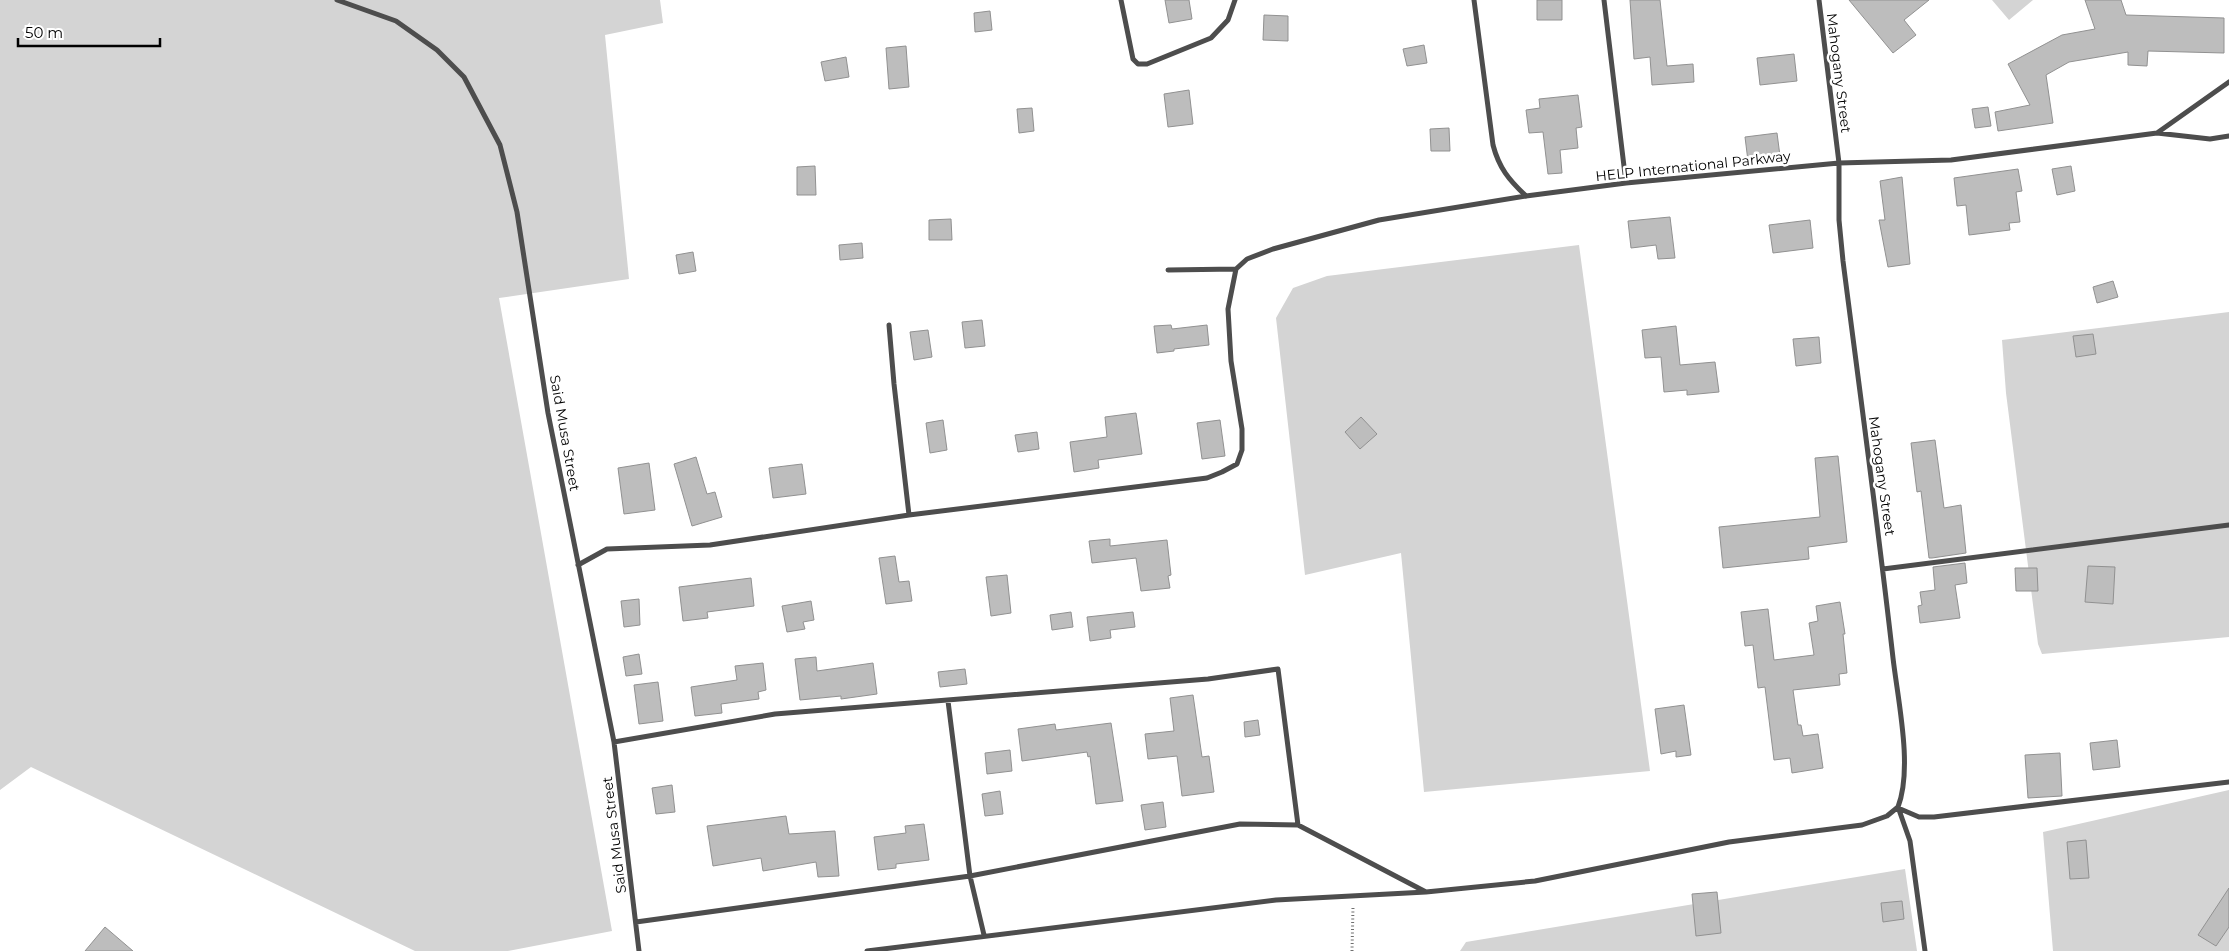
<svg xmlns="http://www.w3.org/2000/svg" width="2229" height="951" font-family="Montserrat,sans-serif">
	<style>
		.green { fill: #d4d4d4 }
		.building { fill: #bdbdbd; stroke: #919191 }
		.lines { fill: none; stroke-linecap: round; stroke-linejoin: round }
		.path { stroke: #6f6f6f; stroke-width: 3; stroke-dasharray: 1 2.5; stroke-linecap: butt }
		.minor { stroke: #4d4d4d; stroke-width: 5 }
		.labels { text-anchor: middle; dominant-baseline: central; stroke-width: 5; stroke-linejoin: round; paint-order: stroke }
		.street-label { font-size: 14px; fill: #000; stroke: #fff }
	</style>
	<rect width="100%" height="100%" fill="#fff"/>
	<!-- green -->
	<path class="green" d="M0,0H660L663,23L605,35L629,279L499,298L612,931L508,951H415L31,767L0,790Z
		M1992,0H2033L2009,20Z
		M1579,245L1650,771L1424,792L1401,553L1305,575L1276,318L1293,288L1327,276Z
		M2229,312V637L2042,654L2038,644L2006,393L2002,340Z
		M2229,790V951H2053L2043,832Z
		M1905,869L1917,951H1460L1466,942Z"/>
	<!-- building -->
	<path class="building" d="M1165,0H1189L1192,19L1169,23Z
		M1537,0H1562V20H1537Z
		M1630,0H1660L1667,66L1693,64L1694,82L1652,85L1650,57L1634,59Z
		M1849,0H1929L1904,20L1916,35L1893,53Z
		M2085,0H2121L2126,15L2224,18V53L2148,51L2147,66L2128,65V52L2069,62L2046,75L2053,123L1998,131L1995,112L2030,105L2008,64L2062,35L2095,29Z
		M990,11L992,30L975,32L974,13Z
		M1264,15L1288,16V41L1263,40Z
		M1424,45L1427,63L1407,66L1403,49Z
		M906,46L909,87L889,89L886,48Z
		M1794,54L1797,81L1760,85L1757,58Z
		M846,57L849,77L825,81L821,62Z
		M1189,90L1193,124L1168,127L1164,94Z
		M1578,95L1582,127L1576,128L1578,148L1560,150L1562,173L1548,174L1543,132L1529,133L1526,110L1540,108L1539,99Z
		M1988,107L1991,126L1975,128L1972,109Z
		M1032,108L1034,131L1019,133L1017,109Z
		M1449,128L1450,151H1431L1430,129Z
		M1777,133L1780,156L1748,161L1745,137Z
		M815,166L816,195H797V167Z
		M2071,166L2075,191L2057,195L2052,169Z
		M2018,169L2022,191L2016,192L2020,222L2009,223L2010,230L1969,235L1966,205L1957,206L1954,178Z
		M1902,177L1910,264L1888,267L1879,220H1885L1880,181Z
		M1670,217L1675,258L1658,259L1656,245L1631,248L1628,221Z
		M951,219L952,240H929V220Z
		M1810,220L1813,248L1773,253L1769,225Z
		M862,243L863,258L840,260L839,245Z
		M693,252L696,271L679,274L676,255Z
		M2113,281L2118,297L2097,303L2093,287Z
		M982,320L985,346L965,348L962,322Z
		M1171,325L1172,329L1207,325L1209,345L1174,349V351L1157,353L1154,326Z
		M1676,326L1680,365L1715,362L1719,392L1687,395V390L1664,392L1661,357L1645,358L1642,330Z
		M928,330L932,357L914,360L910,332Z
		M2093,334L2096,354L2076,357L2073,336Z
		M1819,337L1821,363L1796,366L1793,339Z
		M1136,413L1142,454L1098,460L1099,468L1074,472L1070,442L1107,437L1105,417Z
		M1361,417L1377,434L1360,449L1345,432Z
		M943,420L947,450L930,453L926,423Z
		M1220,420L1225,456L1202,459L1197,423Z
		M1037,432L1039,449L1018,452L1015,435Z
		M1935,440L1944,508L1961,505L1966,553L1932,558H1929L1921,491L1917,492L1911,443Z
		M1838,456L1847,542L1808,547L1809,559L1723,568L1719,527L1820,517L1815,458Z
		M696,457L707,494L715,492L722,517L692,526L674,464Z
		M649,463L655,510L624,514L618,468Z
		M802,464L806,494L773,498L769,468Z
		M1110,539V546L1167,540L1171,575L1168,576L1170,588L1141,591L1136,558L1092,563L1089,541Z
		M895,556L899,582L909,581L912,601L886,604L879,558Z
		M1965,563L1967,583L1955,585L1960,618L1920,623L1918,606L1922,605L1920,592L1935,590L1933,567Z
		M2088,566L2115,567L2113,604L2085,602Z
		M2015,568H2037L2038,591H2016Z
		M1007,575L1011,613L991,616L986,577Z
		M751,578L754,606L707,612L708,618L683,621L679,587Z
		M639,599L640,625L624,627L621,601Z
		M811,601L814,620L803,622L805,629L787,632L782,606Z
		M1840,602L1845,634H1843L1847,673L1839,674L1840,685L1793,690L1798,725H1801L1803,736L1818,734L1823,768L1792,773L1790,758L1774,760L1765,687L1758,688L1753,645L1745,646L1741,612L1768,609L1774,660L1814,655L1809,623L1818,621L1816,606Z
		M1071,612L1073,627L1052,630L1050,615Z
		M1133,612L1135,627L1110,630L1111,638L1090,641L1087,617Z
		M639,654L642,674L626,676L623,657Z
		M816,657L817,671L873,663L877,694L841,699V696L800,700L795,659Z
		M763,663L766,690L758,692L759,699L721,704L722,713L695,716L691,687L737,680L735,666Z
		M965,669L967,684L940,687L938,672Z
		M658,682L663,721L639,724L634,685Z
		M1193,695L1202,757L1209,756L1214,792L1182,796L1177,756L1148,759L1145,734L1174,731L1170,698Z
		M1684,705L1691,755L1676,757V751L1661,754L1655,709Z
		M1258,720L1260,735L1245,737L1244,722Z
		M1111,723L1123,801L1096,804L1090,756L1088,757L1087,752L1022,761L1018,729L1055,724L1056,730Z
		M2117,740L2120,767L2093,770L2090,743Z
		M1010,750L1012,771L987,774L985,753Z
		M2060,753L2062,796L2028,798L2025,755Z
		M672,785L675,812L656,814L652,788Z
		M1000,791L1003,814L985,816L982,794Z
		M1163,802L1166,827L1145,830L1141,805Z
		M786,816L789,834L835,831L839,876L818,877L816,862L763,871L761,858L713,866L707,826Z
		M924,824L929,860L896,864V868L878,870L874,837L906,833L905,826Z
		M2086,840L2089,878L2070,879L2067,842Z
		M2229,888V927L2216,946L2198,935Z
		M1717,892L1721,933L1696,936L1692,894Z
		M1902,901L1904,919L1883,922L1881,903Z
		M105,927L133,951H85Z"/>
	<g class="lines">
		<!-- path -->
		<path class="path" d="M1352,951L1353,907"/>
		<!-- minor -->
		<path class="minor" d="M337,0L396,21L437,50L464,77L500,145L517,212L548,413L614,742L639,951
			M1121,0L1133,59L1138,64H1147L1211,38L1228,20L1235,0
			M1474,0L1493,145C1499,168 1509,180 1526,196
			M1604,0L1626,183
			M1819,0L1839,163V220L1843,261C1860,393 1878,525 1893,658C1898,701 1913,768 1898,807L1910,841L1925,951
			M2157,133L2229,82
			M1168,270L1236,269L1247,259L1273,249L1379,220L1526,196L1626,183L1839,163L1951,160L2157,133L2210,139L2229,136
			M889,325L894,384L909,515
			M578,565L607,549L710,545L909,515L1207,478L1222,472L1237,464L1242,450V429L1231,361L1228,309L1236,269
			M1883,569L2229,525
			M948,701L970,876L984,935
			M614,742L775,714L1208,679L1278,669L1298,825
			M1898,808L1919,817H1934L2229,782
			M636,922L970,876L1240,824L1298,825L1426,892
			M867,951L1276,900L1426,892L1535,881L1729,842L1862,825L1887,816L1898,807"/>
	</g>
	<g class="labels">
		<!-- street labels -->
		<g class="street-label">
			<text transform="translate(1839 73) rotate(83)">Mahogany Street</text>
			<text transform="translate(1693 166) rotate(-6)">HELP International Parkway</text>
			<text transform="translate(565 433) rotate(80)">Said Musa Street</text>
			<text transform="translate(1882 476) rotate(82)">Mahogany Street</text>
			<text transform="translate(614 835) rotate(-97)">Said Musa Street</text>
		</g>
	</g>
	<!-- scale -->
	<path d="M18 38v8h142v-8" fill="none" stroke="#000000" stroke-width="2.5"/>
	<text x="25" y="38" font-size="15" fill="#000000" stroke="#ffffff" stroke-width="4" paint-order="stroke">50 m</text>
</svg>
